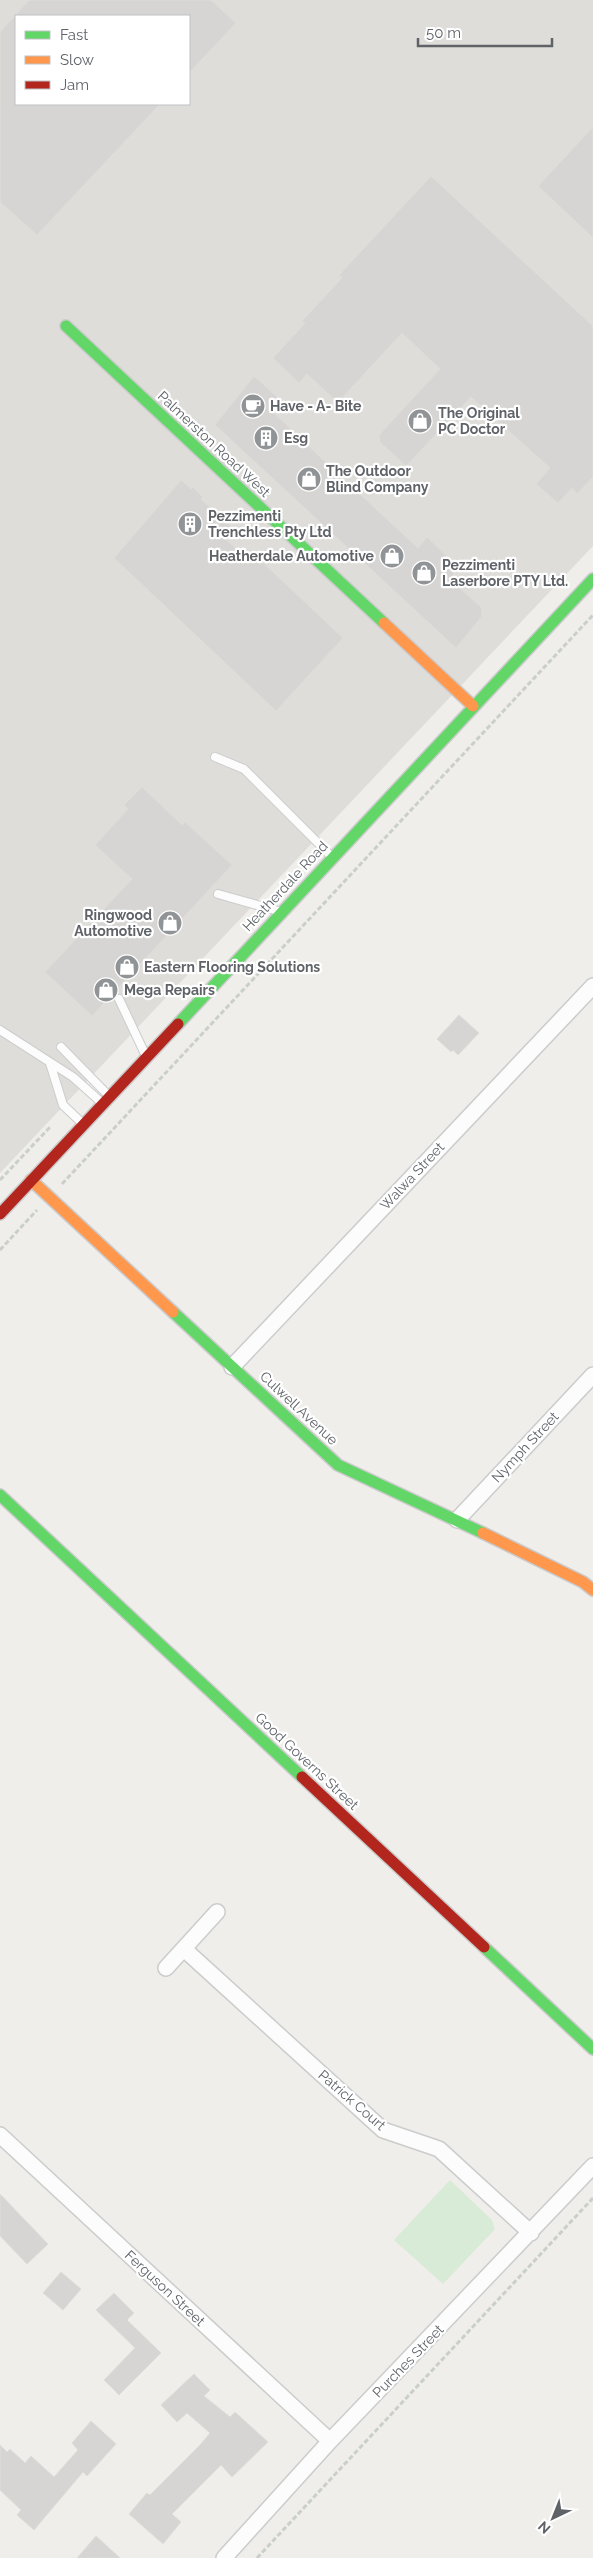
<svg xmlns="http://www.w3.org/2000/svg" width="593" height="2558" font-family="Raleway,sans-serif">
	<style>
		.industrial { fill: #dfddda; fill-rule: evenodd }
		.green { fill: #d8ebd6 }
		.building { fill: #d6d5d3; stroke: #deddd9 }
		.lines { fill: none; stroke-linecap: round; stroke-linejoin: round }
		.lane-casing { stroke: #cbcccc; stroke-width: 10 }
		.street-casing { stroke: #cbcccc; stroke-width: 18 }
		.fast-casing { stroke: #cacacb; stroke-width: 14 }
		.slow-casing { stroke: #cacacb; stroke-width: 14 }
		.jam-casing { stroke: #cacacb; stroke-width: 14 }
		.path { stroke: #cacfcc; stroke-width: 3; stroke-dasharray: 5 2.5; stroke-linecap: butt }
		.lane { stroke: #fdfcfc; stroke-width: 8 }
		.street { stroke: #fdfcfc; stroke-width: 15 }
		.fast { stroke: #63d668; stroke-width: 11 }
		.slow { stroke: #ff974d; stroke-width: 11 }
		.jam { stroke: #b3261e; stroke-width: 11 }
		.labels { text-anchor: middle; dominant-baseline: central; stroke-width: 4.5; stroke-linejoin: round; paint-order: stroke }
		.poi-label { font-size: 14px; font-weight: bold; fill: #5f6368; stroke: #fff; text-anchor: start }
		.street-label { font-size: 14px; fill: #5f6368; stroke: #fff }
	</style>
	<rect width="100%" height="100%" fill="#efeeea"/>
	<!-- industrial -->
	<path class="industrial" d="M0,0H593V546L0,1173ZM16,16H189V104H16Z"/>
	<!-- green -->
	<path class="green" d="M450,2180L492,2220L495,2229L443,2284L394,2240Z"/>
	<!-- building -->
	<path class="building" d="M29,0H211L236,23L189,73V16H16V104H160L37,235L0,202V32Z
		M593,127V238L538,186Z
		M431,176L593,326V477L577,494L572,488L558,503L536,484L550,468L471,397L406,466L380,442L379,435L440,369L402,333L341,399H334L307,374L299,383L273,358L305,323L302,321L342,278L339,275Z
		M254,376L282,401L272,411L318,455L418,548L427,537L459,568L449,579L481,607L482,616L456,648L215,425Z
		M181,480L191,489L193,487L203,497L201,499L232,527L223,537L252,562L257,557L343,638L276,711L114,558Z
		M142,787L182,825L185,822L232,865L92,1016L45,972L132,879L95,845L128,809L124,805Z
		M459,1015L479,1033L458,1055L453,1050L451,1052L437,1039Z
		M0,2194L48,2244L27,2264L0,2236Z
		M61,2272L81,2289L63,2310L43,2293Z
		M114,2293L134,2313L127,2320L161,2353L119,2395L104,2380L135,2348L96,2310Z
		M194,2374L210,2390L204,2396L230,2417L235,2412L268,2442L232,2477L221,2465L172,2514L181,2522L163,2544L129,2514L147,2493L150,2495L200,2445L210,2433L187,2413L177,2422L161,2405Z
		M91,2421L116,2444L87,2476L83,2472L34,2530L17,2515L21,2510L0,2490V2445L7,2452L10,2449L25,2463L31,2456L54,2477L78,2450L72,2443Z
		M96,2536L120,2558H77Z"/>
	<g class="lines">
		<defs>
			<path id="lane" d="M215,757L244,769L332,857
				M218,894L278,911
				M119,999L145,1054
				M0,1030L73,1077L102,1103
				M61,1047L109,1096
				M50,1063L63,1105L82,1123"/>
			<path id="street" d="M232,1367L593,986
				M457,1520L593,1375
				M184,1949L383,2130L439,2149L531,2233
				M166,1968L217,1912
				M0,2135L330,2441
				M224,2558L330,2441L593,2166"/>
			<path id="fast" d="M66,326L384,623
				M178,1024L593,579
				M173,1312L338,1465L483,1533
				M0,1495L302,1777
				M484,1947L593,2049"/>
			<path id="slow" d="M384,623L473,706
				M31,1180L173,1312
				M483,1533L583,1582L593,1590"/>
			<path id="jam" d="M0,1214L178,1024
				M302,1777L484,1947"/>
		</defs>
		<!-- lane casing -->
		<use href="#lane" class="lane-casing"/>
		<!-- street casing -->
		<use href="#street" class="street-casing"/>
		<!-- fast casing -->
		<use href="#fast" class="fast-casing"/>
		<!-- slow casing -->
		<use href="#slow" class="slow-casing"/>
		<!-- jam casing -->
		<use href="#jam" class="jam-casing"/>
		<!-- path -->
		<path class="path" d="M0,1180L51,1126
			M62,1184L593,615
			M0,1250L37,1210
			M257,2558L593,2198"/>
		<!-- lane -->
		<use href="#lane" class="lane"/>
		<!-- street -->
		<use href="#street" class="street"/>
		<!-- fast -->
		<use href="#fast" class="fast"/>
		<!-- slow -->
		<use href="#slow" class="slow"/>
		<!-- jam -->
		<use href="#jam" class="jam"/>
	</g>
	<!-- icons -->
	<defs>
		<symbol id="cafe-disc" viewBox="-11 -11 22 22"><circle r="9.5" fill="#919496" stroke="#fff"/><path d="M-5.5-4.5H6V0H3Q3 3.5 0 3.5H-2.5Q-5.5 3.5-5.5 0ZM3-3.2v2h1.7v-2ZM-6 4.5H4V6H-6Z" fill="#fff"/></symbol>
		<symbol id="shop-disc" viewBox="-11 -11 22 22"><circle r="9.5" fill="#919496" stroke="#fff"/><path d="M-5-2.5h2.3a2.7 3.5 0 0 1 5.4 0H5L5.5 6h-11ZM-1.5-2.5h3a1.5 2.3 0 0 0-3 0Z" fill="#fff"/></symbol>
		<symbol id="building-disc" viewBox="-11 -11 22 22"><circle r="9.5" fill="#919496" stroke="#fff"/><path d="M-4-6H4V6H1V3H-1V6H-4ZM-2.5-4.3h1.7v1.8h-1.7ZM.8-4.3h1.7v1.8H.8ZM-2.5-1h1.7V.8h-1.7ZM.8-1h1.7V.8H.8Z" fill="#fff"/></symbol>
	</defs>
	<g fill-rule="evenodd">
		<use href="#cafe-disc" x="239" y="392" width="28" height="28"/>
		<use href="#shop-disc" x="406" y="407" width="28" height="28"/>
		<use href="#building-disc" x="252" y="424" width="28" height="28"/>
		<use href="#shop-disc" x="295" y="465" width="28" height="28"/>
		<use href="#building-disc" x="176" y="510" width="28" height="28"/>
		<use href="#shop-disc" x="378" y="542" width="28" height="28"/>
		<use href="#shop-disc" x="410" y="559" width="28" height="28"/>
		<use href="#shop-disc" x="156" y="909" width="28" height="28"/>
		<use href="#shop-disc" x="113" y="953" width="28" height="28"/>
		<use href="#shop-disc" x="92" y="976" width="28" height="28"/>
	</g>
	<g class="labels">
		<!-- poi labels -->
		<g class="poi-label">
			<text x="270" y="406">Have - A- Bite</text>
			<text x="438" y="413">The Original<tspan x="438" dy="16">PC Doctor</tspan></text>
			<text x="284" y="438">Esg</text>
			<text x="326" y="471">The Outdoor<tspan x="326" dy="16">Blind Company</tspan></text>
			<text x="208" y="516">Pezzimenti<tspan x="208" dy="16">Trenchless Pty Ltd</tspan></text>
			<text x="374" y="556" text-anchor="end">Heatherdale Automotive</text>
			<text x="442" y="565">Pezzimenti<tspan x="442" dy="16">Laserbore PTY Ltd.</tspan></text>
			<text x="152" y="915" text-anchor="end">Ringwood<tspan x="152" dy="16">Automotive</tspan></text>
			<text x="144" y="967">Eastern Flooring Solutions</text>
			<text x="124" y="990">Mega Repairs</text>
		</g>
		<!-- street labels -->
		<g class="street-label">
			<text transform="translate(214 444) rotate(43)">Palmerston Road West</text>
			<text transform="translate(285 886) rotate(-47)">Heatherdale Road</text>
			<text transform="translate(412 1176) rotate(-47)">Walwa Street</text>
			<text transform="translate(299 1408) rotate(43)">Culwell Avenue</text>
			<text transform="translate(525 1447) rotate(-47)">Nymph Street</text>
			<text transform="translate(307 1761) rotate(43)">Good Governs Street</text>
			<text transform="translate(352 2100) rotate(41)">Patrick Court</text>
			<text transform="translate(165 2288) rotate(43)">Ferguson Street</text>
			<text transform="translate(408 2361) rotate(-46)">Purches Street</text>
		</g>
	</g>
	<!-- legend -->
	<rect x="15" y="15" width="175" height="90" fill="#ffffff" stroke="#bfc1c3"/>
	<rect x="25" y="31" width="25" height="8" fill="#63d668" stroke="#bfc1c3"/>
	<text x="60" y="40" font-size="15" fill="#5f6368">Fast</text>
	<rect x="25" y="56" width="25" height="8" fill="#ff974d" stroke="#bfc1c3"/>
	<text x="60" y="65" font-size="15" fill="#5f6368">Slow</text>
	<rect x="25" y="81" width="25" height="8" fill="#b3261e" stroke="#bfc1c3"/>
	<text x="60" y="90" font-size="15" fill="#5f6368">Jam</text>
	<!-- north arrow -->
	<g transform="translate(553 2518) rotate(223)" stroke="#ffffff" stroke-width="4" paint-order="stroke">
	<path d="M0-4L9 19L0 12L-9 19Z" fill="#5f6368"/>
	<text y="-8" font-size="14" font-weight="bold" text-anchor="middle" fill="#5f6368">N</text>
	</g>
	<!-- scale -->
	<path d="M418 38v8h134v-8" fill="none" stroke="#5f6368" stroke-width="2.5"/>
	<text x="426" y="38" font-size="15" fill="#5f6368" stroke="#ffffff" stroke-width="4" paint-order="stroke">50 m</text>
</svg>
